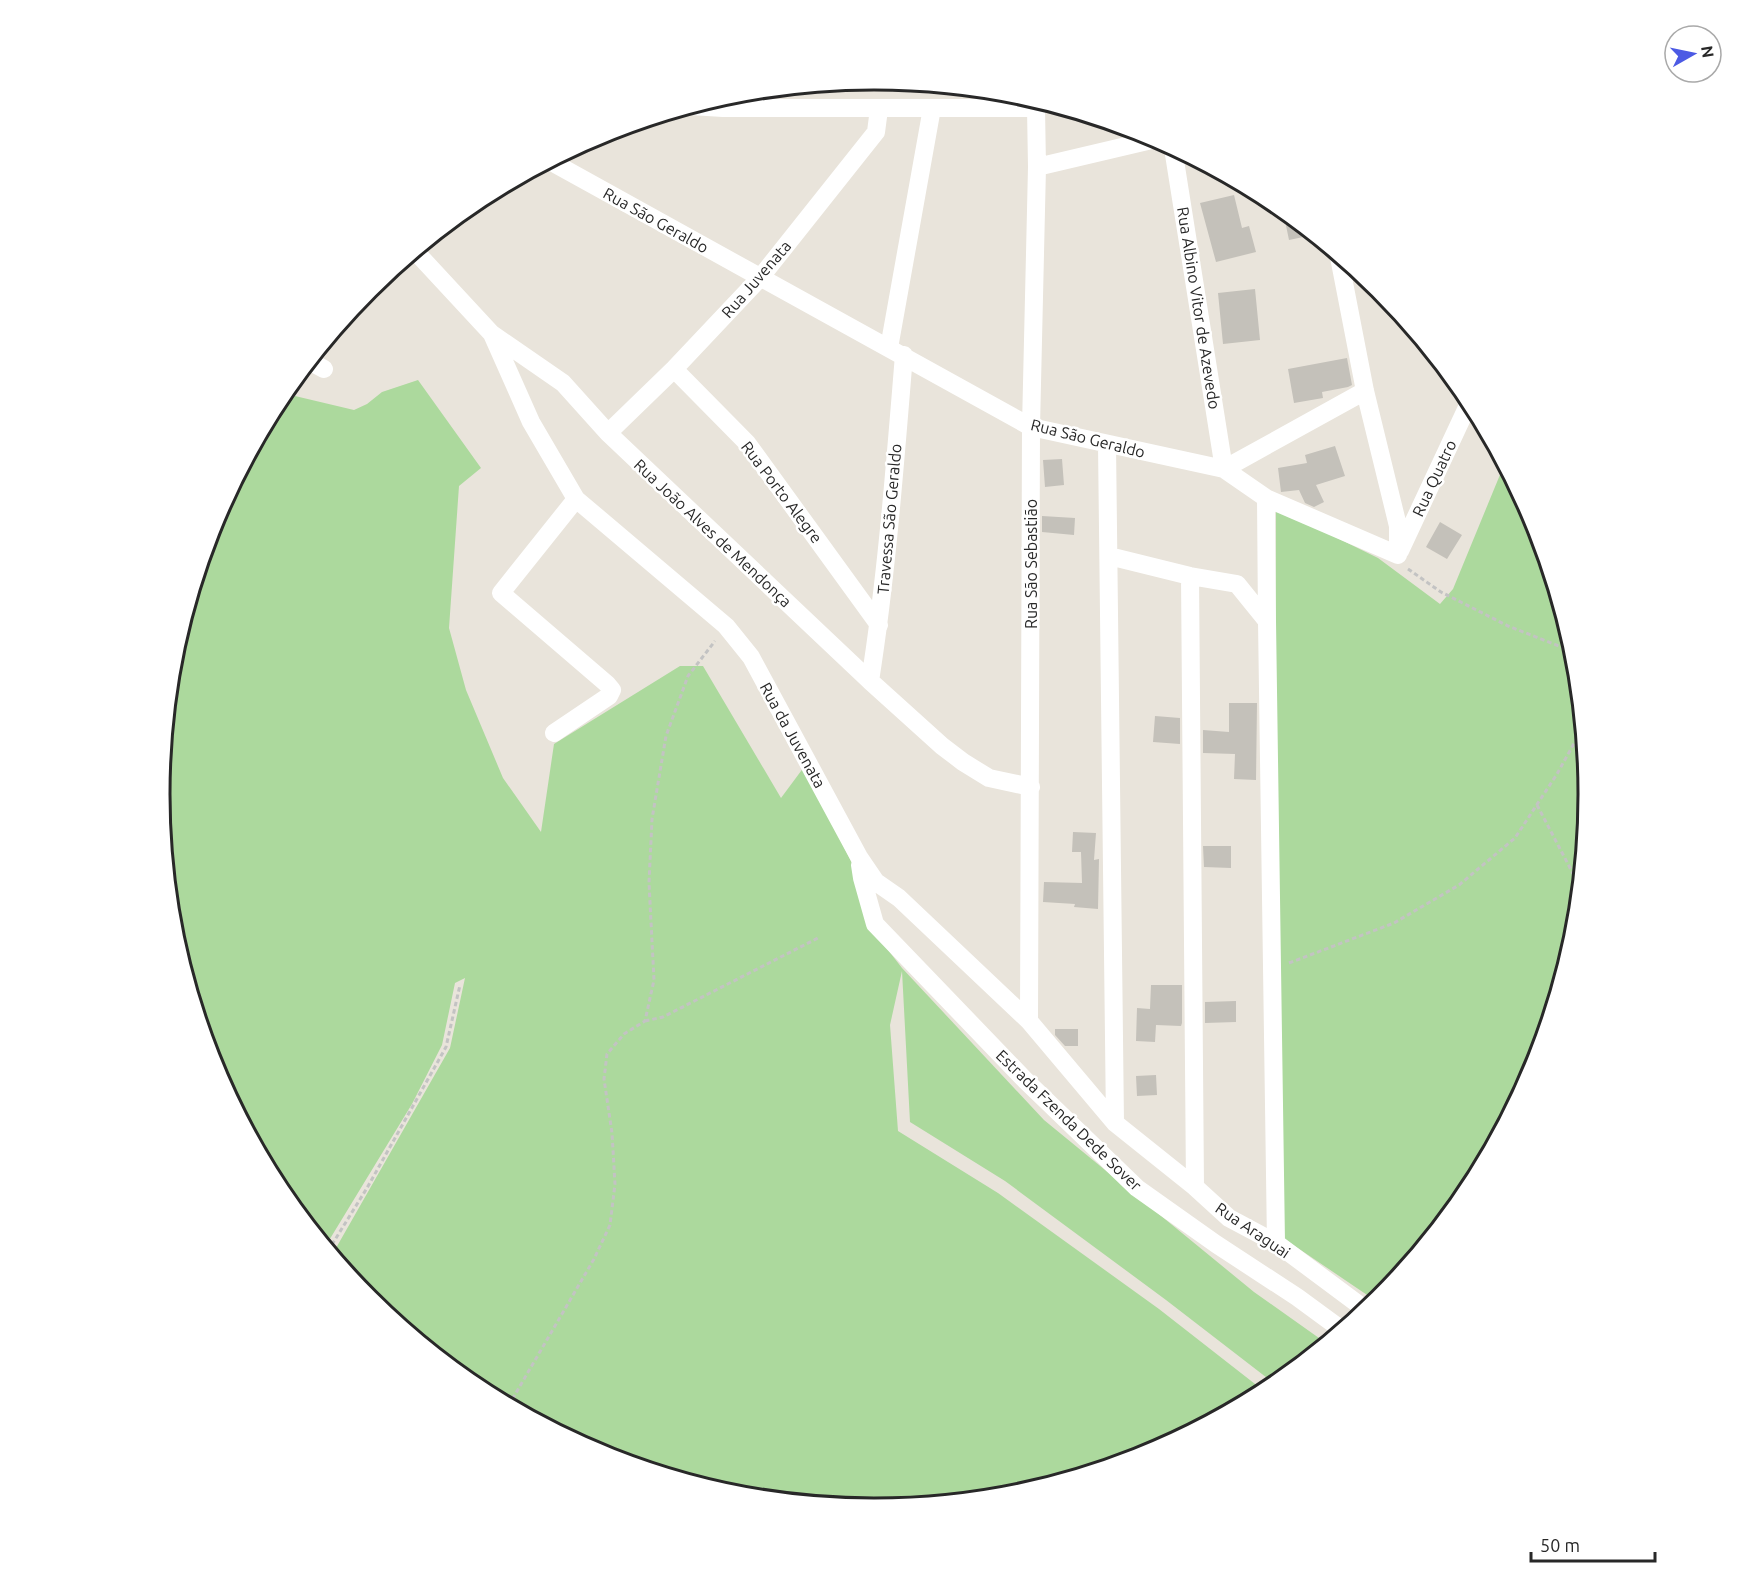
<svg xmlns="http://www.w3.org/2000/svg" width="1747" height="1588" font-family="Ubuntu,sans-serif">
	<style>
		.green { fill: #acd99d }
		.building { fill: #c4c1ba }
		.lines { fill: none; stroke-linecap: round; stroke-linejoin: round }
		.path { stroke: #c3c3c3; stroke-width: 3; stroke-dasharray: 4.5 3; stroke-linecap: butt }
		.minor { stroke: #fff; stroke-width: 18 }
		.labels { text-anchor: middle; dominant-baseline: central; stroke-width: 5; stroke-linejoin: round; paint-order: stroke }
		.street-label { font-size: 16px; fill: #282828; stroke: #fff }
		.rim { fill: none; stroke: #282828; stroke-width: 3 }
	</style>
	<rect width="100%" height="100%" fill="#e9e4db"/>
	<!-- green -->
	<path class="green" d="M418,380L481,468L459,486L449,628L466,690L503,778L541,832L554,744L680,666H703L781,798L804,767L852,863L871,928L902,968L1044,1120L1254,1292L1326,1343L1275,1384L1166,1300L1005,1181L910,1122L902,971L890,1025L898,1131L998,1193L1159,1309L1264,1391L1147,1454L1013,1495L873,1508L734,1495L600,1454L476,1388L368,1299L332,1255L450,1048L465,978L455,983L442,1045L412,1104L325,1247L279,1191L213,1067L173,933L159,794L173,654L214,520L268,418L295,396L354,410L367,404L382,392Z
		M1504,465L1534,521L1574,655L1588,794L1574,934L1533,1068L1467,1191L1376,1301L1283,1238L1275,733L1276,508L1378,558L1440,604L1453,589Z"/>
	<!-- building -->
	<path class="building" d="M1234,195L1242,228L1249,226L1256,252L1216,262L1200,203Z
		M1283,211L1296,221L1313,235L1289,240Z
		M1255,289L1260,340L1223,344L1218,293Z
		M1347,358L1352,385L1348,387L1322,392L1323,398L1294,403L1288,369Z
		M1335,446L1345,476L1316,485L1324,502L1314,507L1305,503L1299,490L1281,492L1278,468L1307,463L1305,455Z
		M1062,459L1064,485L1045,487L1043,460Z
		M1042,516L1075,518L1074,535L1042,532Z
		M1440,522L1462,535L1447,559L1426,547Z
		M1229,703H1257L1256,780L1234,779L1235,754L1203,753V730L1229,732Z
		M1155,716L1180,718V744L1153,742Z
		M1073,832L1096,833L1094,860L1099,859L1098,909L1074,907L1075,904L1043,902L1044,882L1082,883L1081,852H1072Z
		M1203,846H1231V868L1204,867Z
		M1151,985H1182V1023L1181,1026L1156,1025L1155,1042L1136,1041L1137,1008L1150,1009Z
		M1236,1001V1022L1205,1023V1002Z
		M1055,1029H1078V1046H1065L1055,1035Z
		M1156,1075L1157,1095L1137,1096L1136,1076Z"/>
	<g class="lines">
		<!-- path -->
		<path class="path" d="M1408,569L1441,592L1508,626L1564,648L1571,645
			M1564,648L1575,664
			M1537,805L1579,885
			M1289,963L1394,923L1459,885L1515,838L1557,774L1582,729
			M645,1021L663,1017L820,937
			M328,1251L367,1188L446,1047L460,985
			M510,1406L513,1398L594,1259L610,1225L615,1184L612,1133L604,1079L607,1054L624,1034L645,1021L654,980L649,883L652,819L666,736L688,676L715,641"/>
		<!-- minor -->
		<path class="minor" d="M691,106L723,108H1036L1037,167L1031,427L1029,1021
			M1173,148L1224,469L1365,391
			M550,161L1031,427L1224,469L1266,498L1398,555
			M1037,167L1156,139
			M415,251L492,334L563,383L608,433L870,681L942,746L963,762L989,778L1031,787
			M1339,257L1365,391L1398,526V555
			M492,334L531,422L576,499L726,626L751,657L859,857L876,882L899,898L1029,1021L1115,1123L1195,1187L1229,1218L1276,1243L1366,1310
			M889,348L932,108
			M309,361L324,369
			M674,369L747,443L879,625
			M608,433L674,369L760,278L876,132L879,109
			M1107,444L1115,1123
			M1266,498L1267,621L1276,1243
			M1400,551L1470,401
			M1109,556L1190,576L1237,584L1267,621
			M1190,576L1195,1187
			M870,681C887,573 895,464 904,355
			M554,733L609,696L612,690L607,684L501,593L576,499
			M860,865L862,878L875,924L1026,1081L1137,1188L1216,1244L1297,1297L1342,1330"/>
	</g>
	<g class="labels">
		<!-- street labels -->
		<g class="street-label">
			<text transform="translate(656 220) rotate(29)">Rua São Geraldo</text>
			<text transform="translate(756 279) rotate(-49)">Rua Juvenata</text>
			<text transform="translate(1199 308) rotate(81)">Rua Albino Vitor de Azevedo</text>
			<text transform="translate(1088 438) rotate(14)">Rua São Geraldo</text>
			<text transform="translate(1434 478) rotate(-65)">Rua Quatro</text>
			<text transform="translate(782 492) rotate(53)">Rua Porto Alegre</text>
			<text transform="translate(889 519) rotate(-85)">Travessa São Geraldo</text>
			<text transform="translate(713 533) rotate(43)">Rua João Alves de Mendonça</text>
			<text transform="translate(1031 564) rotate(-90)">Rua São Sebastião</text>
			<text transform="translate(793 735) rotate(61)">Rua da Juvenata</text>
			<text transform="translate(1069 1120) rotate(44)">Estrada Fzenda Dede Sover</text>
			<text transform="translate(1253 1230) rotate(34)">Rua Araguai</text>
		</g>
	</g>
	<!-- crop -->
	<path d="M0 0H1747V1588H0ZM170 794a704 704 0 1 1 1408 0a704 704 0 1 1-1408 0Z" fill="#fff" fill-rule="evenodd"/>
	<path class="rim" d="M170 794a704 704 0 1 1 1408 0a704 704 0 1 1-1408 0Z"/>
	<!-- north arrow -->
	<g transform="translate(1693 54) rotate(81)"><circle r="28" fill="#ffffff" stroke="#a9a9a9" stroke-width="1.5"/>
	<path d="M0-4.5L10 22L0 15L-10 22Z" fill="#4c5ae4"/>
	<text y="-9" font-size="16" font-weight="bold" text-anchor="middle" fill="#282828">N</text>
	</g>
	<!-- scale -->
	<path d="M1531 1552v9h124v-9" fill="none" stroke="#282828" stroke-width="3"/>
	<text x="1540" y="1552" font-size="18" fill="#282828" stroke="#ffffff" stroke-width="4.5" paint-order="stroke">50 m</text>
</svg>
